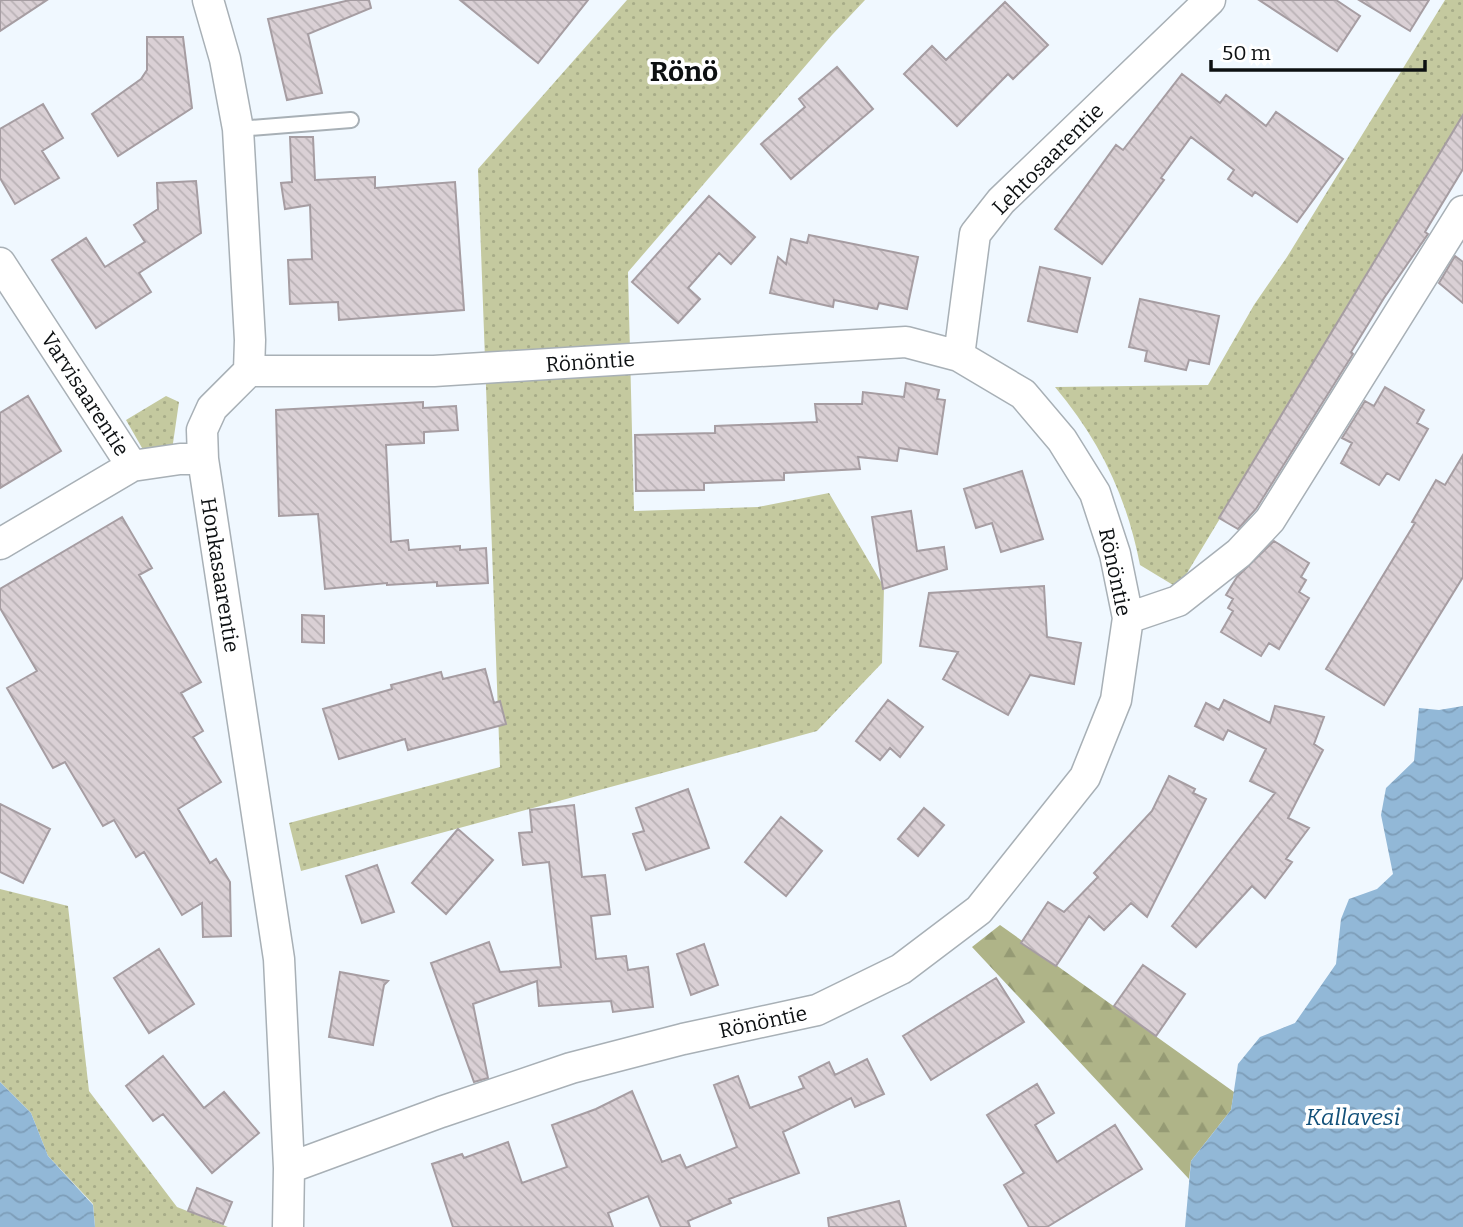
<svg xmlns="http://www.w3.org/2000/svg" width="1463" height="1227" font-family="Bitter,serif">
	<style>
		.grass { fill: url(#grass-dots) }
		.forest { fill: url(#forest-firs) }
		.water { fill: url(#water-waves) }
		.building { fill: url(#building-back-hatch); stroke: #a69da2; stroke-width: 2 }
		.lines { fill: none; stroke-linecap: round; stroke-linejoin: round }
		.lane-casing { stroke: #a8b0b6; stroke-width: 18 }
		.street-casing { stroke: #a8b0b6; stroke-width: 33 }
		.lane { stroke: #fff; stroke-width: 14 }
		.street { stroke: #fff; stroke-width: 30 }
		.labels { text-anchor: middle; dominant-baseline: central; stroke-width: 7; stroke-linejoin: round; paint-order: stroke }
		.street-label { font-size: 21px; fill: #0d1012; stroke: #fff }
		.water-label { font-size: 23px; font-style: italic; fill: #13517a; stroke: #fff }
		.district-label { font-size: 28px; font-weight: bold; fill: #0d1012; stroke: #fff }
	</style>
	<defs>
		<pattern id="grass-dots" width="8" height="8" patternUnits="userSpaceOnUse" patternTransform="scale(1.75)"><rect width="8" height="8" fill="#c4c99f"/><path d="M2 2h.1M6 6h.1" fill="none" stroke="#a7ac88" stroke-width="1.8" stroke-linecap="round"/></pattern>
		<pattern id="forest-firs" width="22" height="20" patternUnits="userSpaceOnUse" patternTransform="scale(1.75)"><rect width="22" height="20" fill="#afb488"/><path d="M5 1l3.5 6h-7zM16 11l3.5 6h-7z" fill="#959a74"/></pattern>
		<pattern id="water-waves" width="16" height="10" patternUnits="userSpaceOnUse" patternTransform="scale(1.75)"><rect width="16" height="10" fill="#92b8d7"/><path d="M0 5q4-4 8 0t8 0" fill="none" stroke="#7d9db8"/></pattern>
		<pattern id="building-back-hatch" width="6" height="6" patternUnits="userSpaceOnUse" patternTransform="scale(1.75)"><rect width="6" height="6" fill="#dad0d5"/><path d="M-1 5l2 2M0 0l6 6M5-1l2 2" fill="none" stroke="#bab2b6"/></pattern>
	</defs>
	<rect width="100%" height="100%" fill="#f0f8ff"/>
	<!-- grass -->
	<path class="grass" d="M627,0H865L832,35L628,272L634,511L758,507L829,493L884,587L882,663L817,731L301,871L289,823L500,767L478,169Z
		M1445,0H1463V116L1178,588L1140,565C1127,497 1099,439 1055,387L1208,385L1254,305L1287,257Z
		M166,396L179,402L172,450L149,460L126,420Z
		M0,889L68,906L89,1091L177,1207L228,1227H95L93,1204L48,1156L31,1113L0,1082Z"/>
	<!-- forest -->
	<path class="forest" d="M1000,925L1234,1092L1231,1110L1191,1161L1189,1179L972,947Z"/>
	<!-- water -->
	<path class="water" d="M1463,706V1227H1185L1191,1161L1231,1110L1238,1064L1260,1037L1295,1023L1336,964L1341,919L1349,899L1377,889L1393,874L1381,815L1386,788L1414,761L1419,708L1439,710Z
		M0,1082L31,1113L48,1156L93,1205L95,1227H0Z"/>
	<!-- building -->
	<path class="building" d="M0,0H47L0,31Z
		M350,0H369L371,8L308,34L322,93L287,100L268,19Z
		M460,0H588L538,63Z
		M1259,0H1336L1360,16L1337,51Z
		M1359,0H1429L1410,31Z
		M1005,2L1048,45L1013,79L1008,74L957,126L904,74L932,46L946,60Z
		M147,37H183L192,108L118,156L92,114L141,79L147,70Z
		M837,67L873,109L791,179L761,144L805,107L799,99Z
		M1182,74L1220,103L1226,95L1266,126L1276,112L1343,159L1297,222L1255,192L1252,196L1228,179L1234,170L1191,137L1161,178L1164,180L1102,264L1055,229L1116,145L1123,150Z
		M43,104L63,138L42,151L59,178L15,204L0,178V129Z
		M1463,115V169L1425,232L1428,234L1384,298L1351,352L1353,354L1256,509L1238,529L1219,518Z
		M290,137H313L315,180L375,177V188L455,182L464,310L339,320L338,302L290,304L288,260L312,259L310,205L285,209L281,183L292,182Z
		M196,181L201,233L139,273L151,292L96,328L52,260L86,238L105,267L145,242L134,225L158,209L157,183Z
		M709,196L755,237L731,264L719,253L688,288L700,299L678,323L632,282Z
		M809,235L918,257L907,309L879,303L877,309L834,300L833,307L770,293L778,257L786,264L791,239L807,243Z
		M1455,256L1463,262V303L1439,283Z
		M1040,267L1090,278L1077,332L1028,321Z
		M1140,299L1219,316L1209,364L1189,360L1186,370L1145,361L1147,351L1129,347Z
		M906,383L939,390L937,399L945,400L937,454L899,448L897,461L858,457L860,469L784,473V480L704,483V490L636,491L635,435L715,433V426L817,422L815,404H862L863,392L904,397Z
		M1385,387L1424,410L1417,423L1428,429L1399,480L1387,473L1379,485L1341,463L1352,443L1342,438L1365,401L1374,406Z
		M28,396L61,451L0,488V413Z
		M423,402V408L456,406L458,430L424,432V443L386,445L391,542L408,540L409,550L460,546V550L486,548L488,583L437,586V582L387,585V583L325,589L318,514L279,516L276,410Z
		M1463,455V577L1384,705L1326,669L1415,523L1412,522L1436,480L1445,485Z
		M1022,471L1043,539L1001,552L992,523L976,528L964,489Z
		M911,511L917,551L944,547L947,569L883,589L872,517Z
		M122,517L152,568L139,575L201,682L181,693L203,731L193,737L221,782L178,809L210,863L216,859L230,882L231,936L203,937L202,903L182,915L144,852L136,857L114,820L103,826L65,762L53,768L7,688L37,671L0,608V589Z
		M1274,541L1309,563L1301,577L1306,580L1299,592L1309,598L1279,649L1269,643L1261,656L1221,632L1233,611L1228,608L1233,599L1226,595L1237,577Z
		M1044,586L1047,637L1081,643L1074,684L1030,675L1008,715L943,679L958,652L920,646L929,593Z
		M302,615L324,616V643L302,642Z
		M485,669L494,703L500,701L506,724L408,750L405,739L339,759L323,709L392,689L391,685L441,672L443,679Z
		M888,700L923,727L900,757L890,748L880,760L856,741Z
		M1224,700L1270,723L1275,706L1324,717L1314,744L1323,750L1288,818L1309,828L1286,859L1292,862L1265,898L1252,886L1196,947L1172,926L1275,793L1250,781L1266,749L1228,730L1223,740L1195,726L1206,703L1219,710Z
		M1169,776L1195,789L1193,793L1206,799L1147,917L1131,903L1104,930L1089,916L1056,966L1021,943L1048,902L1064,912L1098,877L1094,873L1152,811Z
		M688,789L709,848L646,870L633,834L644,831L636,808Z
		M0,804L50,829L23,883L0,872Z
		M574,805L582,877L605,875L610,914L591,916L596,959L626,956L628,970L648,967L653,1007L613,1012L611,1001L539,1006L537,981L473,1004L488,1078L474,1082L431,963L489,942L500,972L561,967L549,862L523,865L519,833L532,832L530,810Z
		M924,808L944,825L918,856L898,839Z
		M781,817L822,851L786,896L745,862Z
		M458,829L493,860L446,914L412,883Z
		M377,865L394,912L362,923L346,876Z
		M704,944L718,985L691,995L677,954Z
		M159,949L194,1004L149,1033L114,978Z
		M1143,965L1185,994L1156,1036L1114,1006Z
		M340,972L388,981L384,985L373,1045L329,1037Z
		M996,978L1024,1022L931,1080L903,1036Z
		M163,1056L204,1108L224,1092L259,1133L212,1173L163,1114L153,1121L126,1086Z
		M867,1059L884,1094L855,1107L851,1098L783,1132L799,1173L729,1199L731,1203L688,1221L690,1227H661L648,1196L608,1213L613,1227H453L432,1164L462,1154L464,1158L508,1142L522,1183L567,1167L552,1125L596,1109L632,1091L662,1162L680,1155L686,1168L737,1147L714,1085L738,1076L750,1108L804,1088L799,1077L829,1062L835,1075Z
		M1037,1084L1054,1113L1035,1125L1057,1162L1115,1125L1142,1169L1047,1227H1029L1004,1185L1024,1173L987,1115Z
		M197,1188L232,1202L223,1224L188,1211Z
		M899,1201L906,1227H829L828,1218Z"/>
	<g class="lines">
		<defs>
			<path id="lane" d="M238,129L351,120"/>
			<path id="street" d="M208,0L225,59L238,129L250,340L249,371L212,408L202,430L203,459L279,959L289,1168L288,1227
				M0,263L132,466L180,459H203
				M959,356L975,234L1001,201L1210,0
				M249,371H434L906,342L959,356L1023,394L1062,440L1095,493L1115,554L1128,618L1116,700L1085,777L979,910L901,969L817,1010L683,1039L571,1068L441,1112L289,1168
				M0,544L132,466
				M1128,618L1178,601L1239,553L1270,520L1463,211"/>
		</defs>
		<!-- lane casing -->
		<use href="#lane" class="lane-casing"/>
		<!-- street casing -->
		<use href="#street" class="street-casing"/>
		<!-- lane -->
		<use href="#lane" class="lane"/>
		<!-- street -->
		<use href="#street" class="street"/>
	</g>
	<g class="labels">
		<!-- street labels -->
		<g class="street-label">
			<text transform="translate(1048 159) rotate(-45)">Lehtosaarentie</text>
			<text transform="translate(590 362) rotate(-4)">Rönöntie</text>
			<text transform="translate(85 394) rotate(57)">Varvisaarentie</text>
			<text transform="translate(1115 572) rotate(78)">Rönöntie</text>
			<text transform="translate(220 575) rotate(81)">Honkasaarentie</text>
			<text transform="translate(763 1022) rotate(-12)">Rönöntie</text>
		</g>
		<!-- water labels -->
		<g class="water-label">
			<text x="1353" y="1117">Kallavesi</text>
		</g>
		<!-- district labels -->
		<g class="district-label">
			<text x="684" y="71">Rönö</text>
		</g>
	</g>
	<!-- scale -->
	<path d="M1211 60v10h214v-10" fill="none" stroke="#0d1012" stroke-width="3.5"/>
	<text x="1222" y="60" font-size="21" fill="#0d1012" stroke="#ffffff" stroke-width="5" paint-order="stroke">50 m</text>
</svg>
